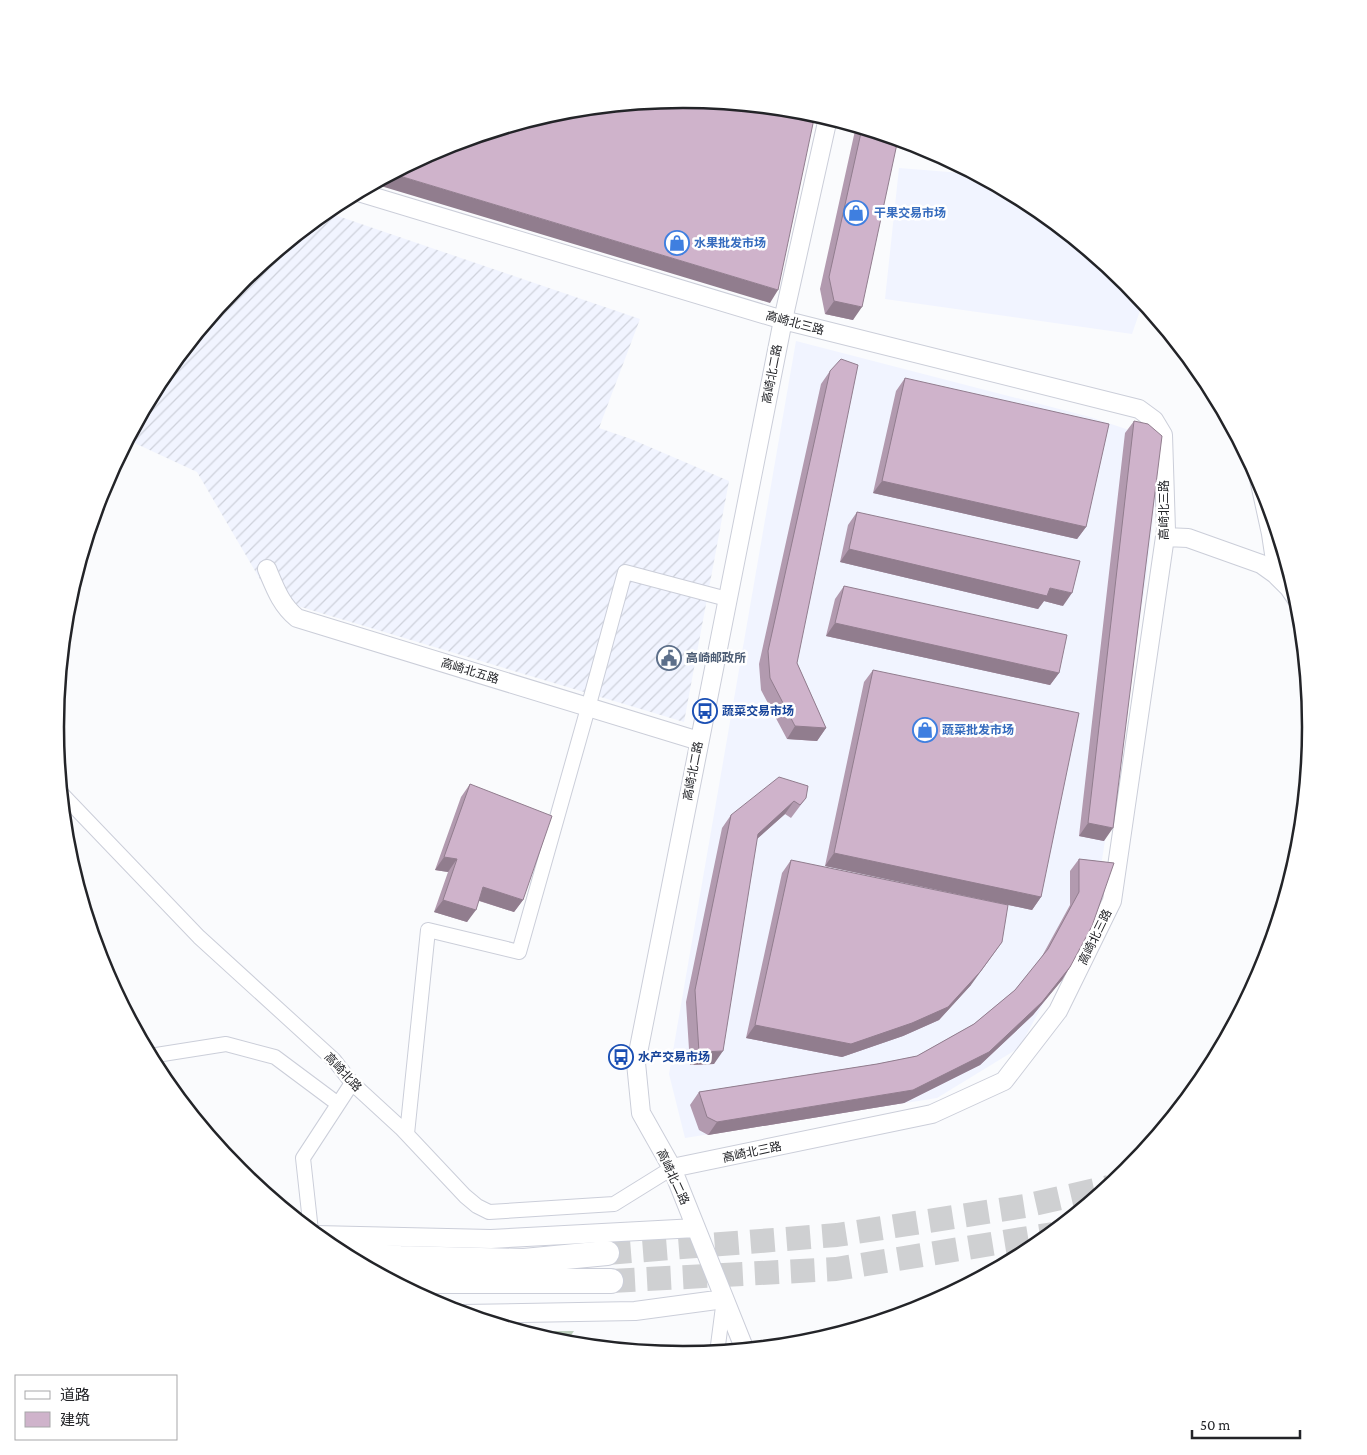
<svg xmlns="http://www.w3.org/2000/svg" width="1367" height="1455" font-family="'Crimson Pro','Noto Sans SC',serif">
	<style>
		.built { fill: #f1f4ff }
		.industrial { fill: url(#industrial-furrows) }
		.grass { fill: #becfbe }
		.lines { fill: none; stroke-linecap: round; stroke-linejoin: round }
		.trunk-tunnel { stroke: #cfd0d2; stroke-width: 24; stroke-dasharray: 24 12; stroke-linecap: butt }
		.minor-casing { stroke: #cbced9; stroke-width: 16 }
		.tertiary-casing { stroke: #cbced9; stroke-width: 20 }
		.trunk-casing { stroke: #cbced9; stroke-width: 26 }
		.minor { stroke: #fff; stroke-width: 14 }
		.tertiary { stroke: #fff; stroke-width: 18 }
		.trunk { stroke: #fff; stroke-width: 24 }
		.wall { fill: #b29aaf }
		.shaded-wall { fill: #917d8e }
		.building { fill: #cfb3cb; stroke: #917d8e }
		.labels { text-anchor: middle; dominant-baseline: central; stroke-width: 5; stroke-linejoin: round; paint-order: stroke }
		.shop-label { font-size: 12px; font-weight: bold; fill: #366cbe; stroke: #fff; text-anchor: start }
		.street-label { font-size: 12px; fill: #232428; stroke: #fff }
		.service-label { font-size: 12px; font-weight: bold; fill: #4e5e75; stroke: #fff; text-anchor: start }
		.transit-label { font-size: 12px; font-weight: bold; fill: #164399; stroke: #fff; text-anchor: start }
		.rim { fill: none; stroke: #232428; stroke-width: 2.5 }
	</style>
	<defs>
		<pattern id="industrial-furrows" width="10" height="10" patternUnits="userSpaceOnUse" patternTransform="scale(1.25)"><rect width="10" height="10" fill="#f1f4ff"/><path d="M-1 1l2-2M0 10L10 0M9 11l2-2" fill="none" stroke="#ced1db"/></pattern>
	</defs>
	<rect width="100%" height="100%" fill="#fafbfd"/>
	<!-- built -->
	<path class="built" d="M899,168L974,174L1033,205L1128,283L1143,302L1132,334L885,299Z
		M796,341L1090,417L1150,437L1155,501L1147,574L1098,885L1064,966L1019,1048L937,1098L685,1138L669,1074Z"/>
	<!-- industrial -->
	<path class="industrial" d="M326,212L640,319L599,428L631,439L729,481L684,722L271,598L197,472L128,440L161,378L239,283Z"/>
	<!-- grass -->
	<path class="grass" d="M517,1331H574L565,1344Z"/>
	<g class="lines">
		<!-- trunk-tunnel -->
		<path class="trunk-tunnel" d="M607,1253L837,1235L1025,1206L1109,1187
			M611,1281L836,1269L1053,1234"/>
		<defs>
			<path id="minor" d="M1255,470L1269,534L1275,574
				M61,793L199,937L334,1060L352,1083L401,1128L465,1196L477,1206L489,1212L614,1204L672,1168
				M150,1056L226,1044L275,1057L338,1104
				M407,1134L428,930L519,952L588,708L625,572L727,599
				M311,1231L303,1158L352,1083
				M717,1353L724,1299"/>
			<path id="tertiary" d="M358,192L783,320L1139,409L1154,420L1163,435L1166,530L1112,901L1058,1011L1004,1081L932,1114L672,1168
				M1165,537L1188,538L1261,564L1275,574L1289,588L1300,604
				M267,569C275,588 281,605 297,618L699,741
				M316,1235L491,1239L696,1228
				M462,1314L635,1311L724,1299
				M745,1350L672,1168L641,1113L636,1063L783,320L828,118"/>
			<path id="trunk" d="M341,1254L400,1258L524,1261L607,1253
				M390,1280L418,1281H611"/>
		</defs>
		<!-- minor casing -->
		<use href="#minor" class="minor-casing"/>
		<!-- tertiary casing -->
		<use href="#tertiary" class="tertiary-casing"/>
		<!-- trunk casing -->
		<use href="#trunk" class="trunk-casing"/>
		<!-- minor -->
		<use href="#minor" class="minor"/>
		<!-- tertiary -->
		<use href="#tertiary" class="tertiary"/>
		<!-- trunk -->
		<use href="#trunk" class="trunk"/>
	</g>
	<!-- wall -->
	<path class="wall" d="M856,126L898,139L853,320L825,314L820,289Z
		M830,371L797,663L826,728L817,741L787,739L761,690L759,664L821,384Z
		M905,378L1086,527L1077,539L873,493L896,391Z
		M1134,421L1104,841L1079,836L1125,433Z
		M857,512L1063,606L1044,601L1038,609L840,562L848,525Z
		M844,586L1059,673L1050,685L826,636L835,599Z
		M873,670L1041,897L1032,910L825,866L864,682Z
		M470,784L523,900L514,912L479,901L467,922L434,912L448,872L435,870L461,797Z
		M806,798L791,818L785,814L757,839L714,1064L690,1065L686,1002L722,828L731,815Z
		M1079,859L1114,863L1070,967L1062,980L1033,1015L980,1065L904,1103L708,1135L699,1130L690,1105L699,1092L877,1064L917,1056L974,1024L1015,990L1041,958L1070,905V871Z
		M791,860L971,985L939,1020L903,1036L842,1057L746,1038L782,873Z"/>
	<!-- shaded-wall -->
	<path class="shaded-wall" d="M393,174L778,290L770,303L374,184Z
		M834,301L862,307L853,320L825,314Z
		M882,481L1086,527L1077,539L873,493Z
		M849,549L1050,588L1072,593L1063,606L1044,601L1038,609L840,562Z
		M835,623L1059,673L1050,685L826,636Z
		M795,726L826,728L817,741L787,739Z
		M794,801L785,814L749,846L758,834Z
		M1088,823L1113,828L1104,841L1079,836Z
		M834,853L1041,897L1032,910L825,866Z
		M444,857L457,859L448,872L435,870Z
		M483,887L523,900L514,912L474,899Z
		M443,900L476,910L467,922L434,912Z
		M1002,942L971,985L939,1020L903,1036L842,1057L746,1038L755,1025Z
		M1070,967L1062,980L1033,1015L980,1065L904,1103L708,1135L717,1122L913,1090Z
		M723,1051L714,1064L690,1065L699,1052Z"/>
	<!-- building -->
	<path class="building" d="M684,99L806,111L815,114L778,290L393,174L443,147L561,111Z
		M862,128L898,139L862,307L834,301L829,277Z
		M841,359L858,365L797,663L826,728L795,726L770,678L768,651L830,371Z
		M905,378L1109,424L1086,527L882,481Z
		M1134,421L1148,424L1162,436L1113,828L1088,823Z
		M857,512L1080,561L1072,593L1050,588L1047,596L849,549Z
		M844,586L1067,635L1059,673L835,623Z
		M873,670L1079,713L1041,897L834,853Z
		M779,777L808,786L806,798L800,805L794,801L758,834L723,1051L699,1052L695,990L731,815Z
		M470,784L552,816L523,900L483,887L476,910L443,900L457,859L444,857Z
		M1079,859L1114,863L1092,926L1070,967L1042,1002L989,1052L913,1090L717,1122L707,1117L699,1092L877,1064L917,1056L974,1024L1015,990L1048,949L1079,892Z
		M791,860L1008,905L1002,942L980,972L948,1007L912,1023L851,1044L755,1025Z"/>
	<!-- icons -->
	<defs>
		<symbol id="shop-ring" viewBox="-11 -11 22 22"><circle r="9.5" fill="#fff" stroke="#3f7fe0" stroke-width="1.5"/><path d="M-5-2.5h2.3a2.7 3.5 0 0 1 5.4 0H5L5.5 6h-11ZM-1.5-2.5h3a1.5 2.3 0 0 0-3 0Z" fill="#3f7fe0"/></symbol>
		<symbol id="civic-ring" viewBox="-11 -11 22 22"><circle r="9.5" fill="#fff" stroke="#5c6f8a" stroke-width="1.5"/><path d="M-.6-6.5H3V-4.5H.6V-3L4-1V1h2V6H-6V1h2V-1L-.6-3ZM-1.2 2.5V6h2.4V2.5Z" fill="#5c6f8a"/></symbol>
		<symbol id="bus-ring" viewBox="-11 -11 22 22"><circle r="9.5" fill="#fff" stroke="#1a4fb4" stroke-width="1.5"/><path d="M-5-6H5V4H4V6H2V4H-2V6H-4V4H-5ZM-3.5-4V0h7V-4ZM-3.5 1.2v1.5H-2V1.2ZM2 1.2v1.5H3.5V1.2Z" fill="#1a4fb4"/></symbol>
	</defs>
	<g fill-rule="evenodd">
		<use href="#shop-ring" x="842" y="199" width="28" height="28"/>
		<use href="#shop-ring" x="663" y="229" width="28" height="28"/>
		<use href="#civic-ring" x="655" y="644" width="28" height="28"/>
		<use href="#bus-ring" x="691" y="697" width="28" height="28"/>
		<use href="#shop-ring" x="911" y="716" width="28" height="28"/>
		<use href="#bus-ring" x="607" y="1043" width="28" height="28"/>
	</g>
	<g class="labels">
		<!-- shop labels -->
		<g class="shop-label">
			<text x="874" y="213">干果交易市场</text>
			<text x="694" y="243">水果批发市场</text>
			<text x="942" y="730">蔬菜批发市场</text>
		</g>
		<!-- street labels -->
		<g class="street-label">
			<text transform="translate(795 323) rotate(15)">高崎北三路</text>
			<text transform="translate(772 374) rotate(-79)">高崎北二路</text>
			<text transform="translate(1164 510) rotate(-90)">高崎北三路</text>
			<text transform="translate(470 671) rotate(17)">高崎北五路</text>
			<text transform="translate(693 771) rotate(-79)">高崎北二路</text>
			<text transform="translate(1095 937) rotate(-64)">高崎北三路</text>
			<text transform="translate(343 1072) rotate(47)">高崎北路</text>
			<text transform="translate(752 1152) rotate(-12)">高崎北三路</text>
			<text transform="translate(673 1177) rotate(65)">高崎北二路</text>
		</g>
		<!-- service labels -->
		<g class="service-label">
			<text x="686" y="658">高崎邮政所</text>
		</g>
		<!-- transit labels -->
		<g class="transit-label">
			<text x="722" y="711">蔬菜交易市场</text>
			<text x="638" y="1057">水产交易市场</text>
		</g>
	</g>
	<!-- crop -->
	<path d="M0 0H1367V1455H0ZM64 727a619 619 0 1 1 1238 0a619 619 0 1 1-1238 0Z" fill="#fff" fill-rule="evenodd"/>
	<path class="rim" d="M64 727a619 619 0 1 1 1238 0a619 619 0 1 1-1238 0Z"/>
	<!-- legend -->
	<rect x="15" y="1375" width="162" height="65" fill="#ffffff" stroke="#a7a7a9"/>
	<rect x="25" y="1391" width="25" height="8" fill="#ffffff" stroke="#a7a7a9"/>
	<text x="60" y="1400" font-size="15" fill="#232428">道路</text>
	<rect x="25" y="1412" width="25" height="15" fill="#cfb3cb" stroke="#a7a7a9"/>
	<text x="60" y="1425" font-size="15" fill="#232428">建筑</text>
	<!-- scale -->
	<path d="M1192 1430v8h108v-8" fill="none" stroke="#232428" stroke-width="2.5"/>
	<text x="1200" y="1430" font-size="15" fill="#232428" stroke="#ffffff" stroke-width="4" paint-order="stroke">50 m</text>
</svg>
